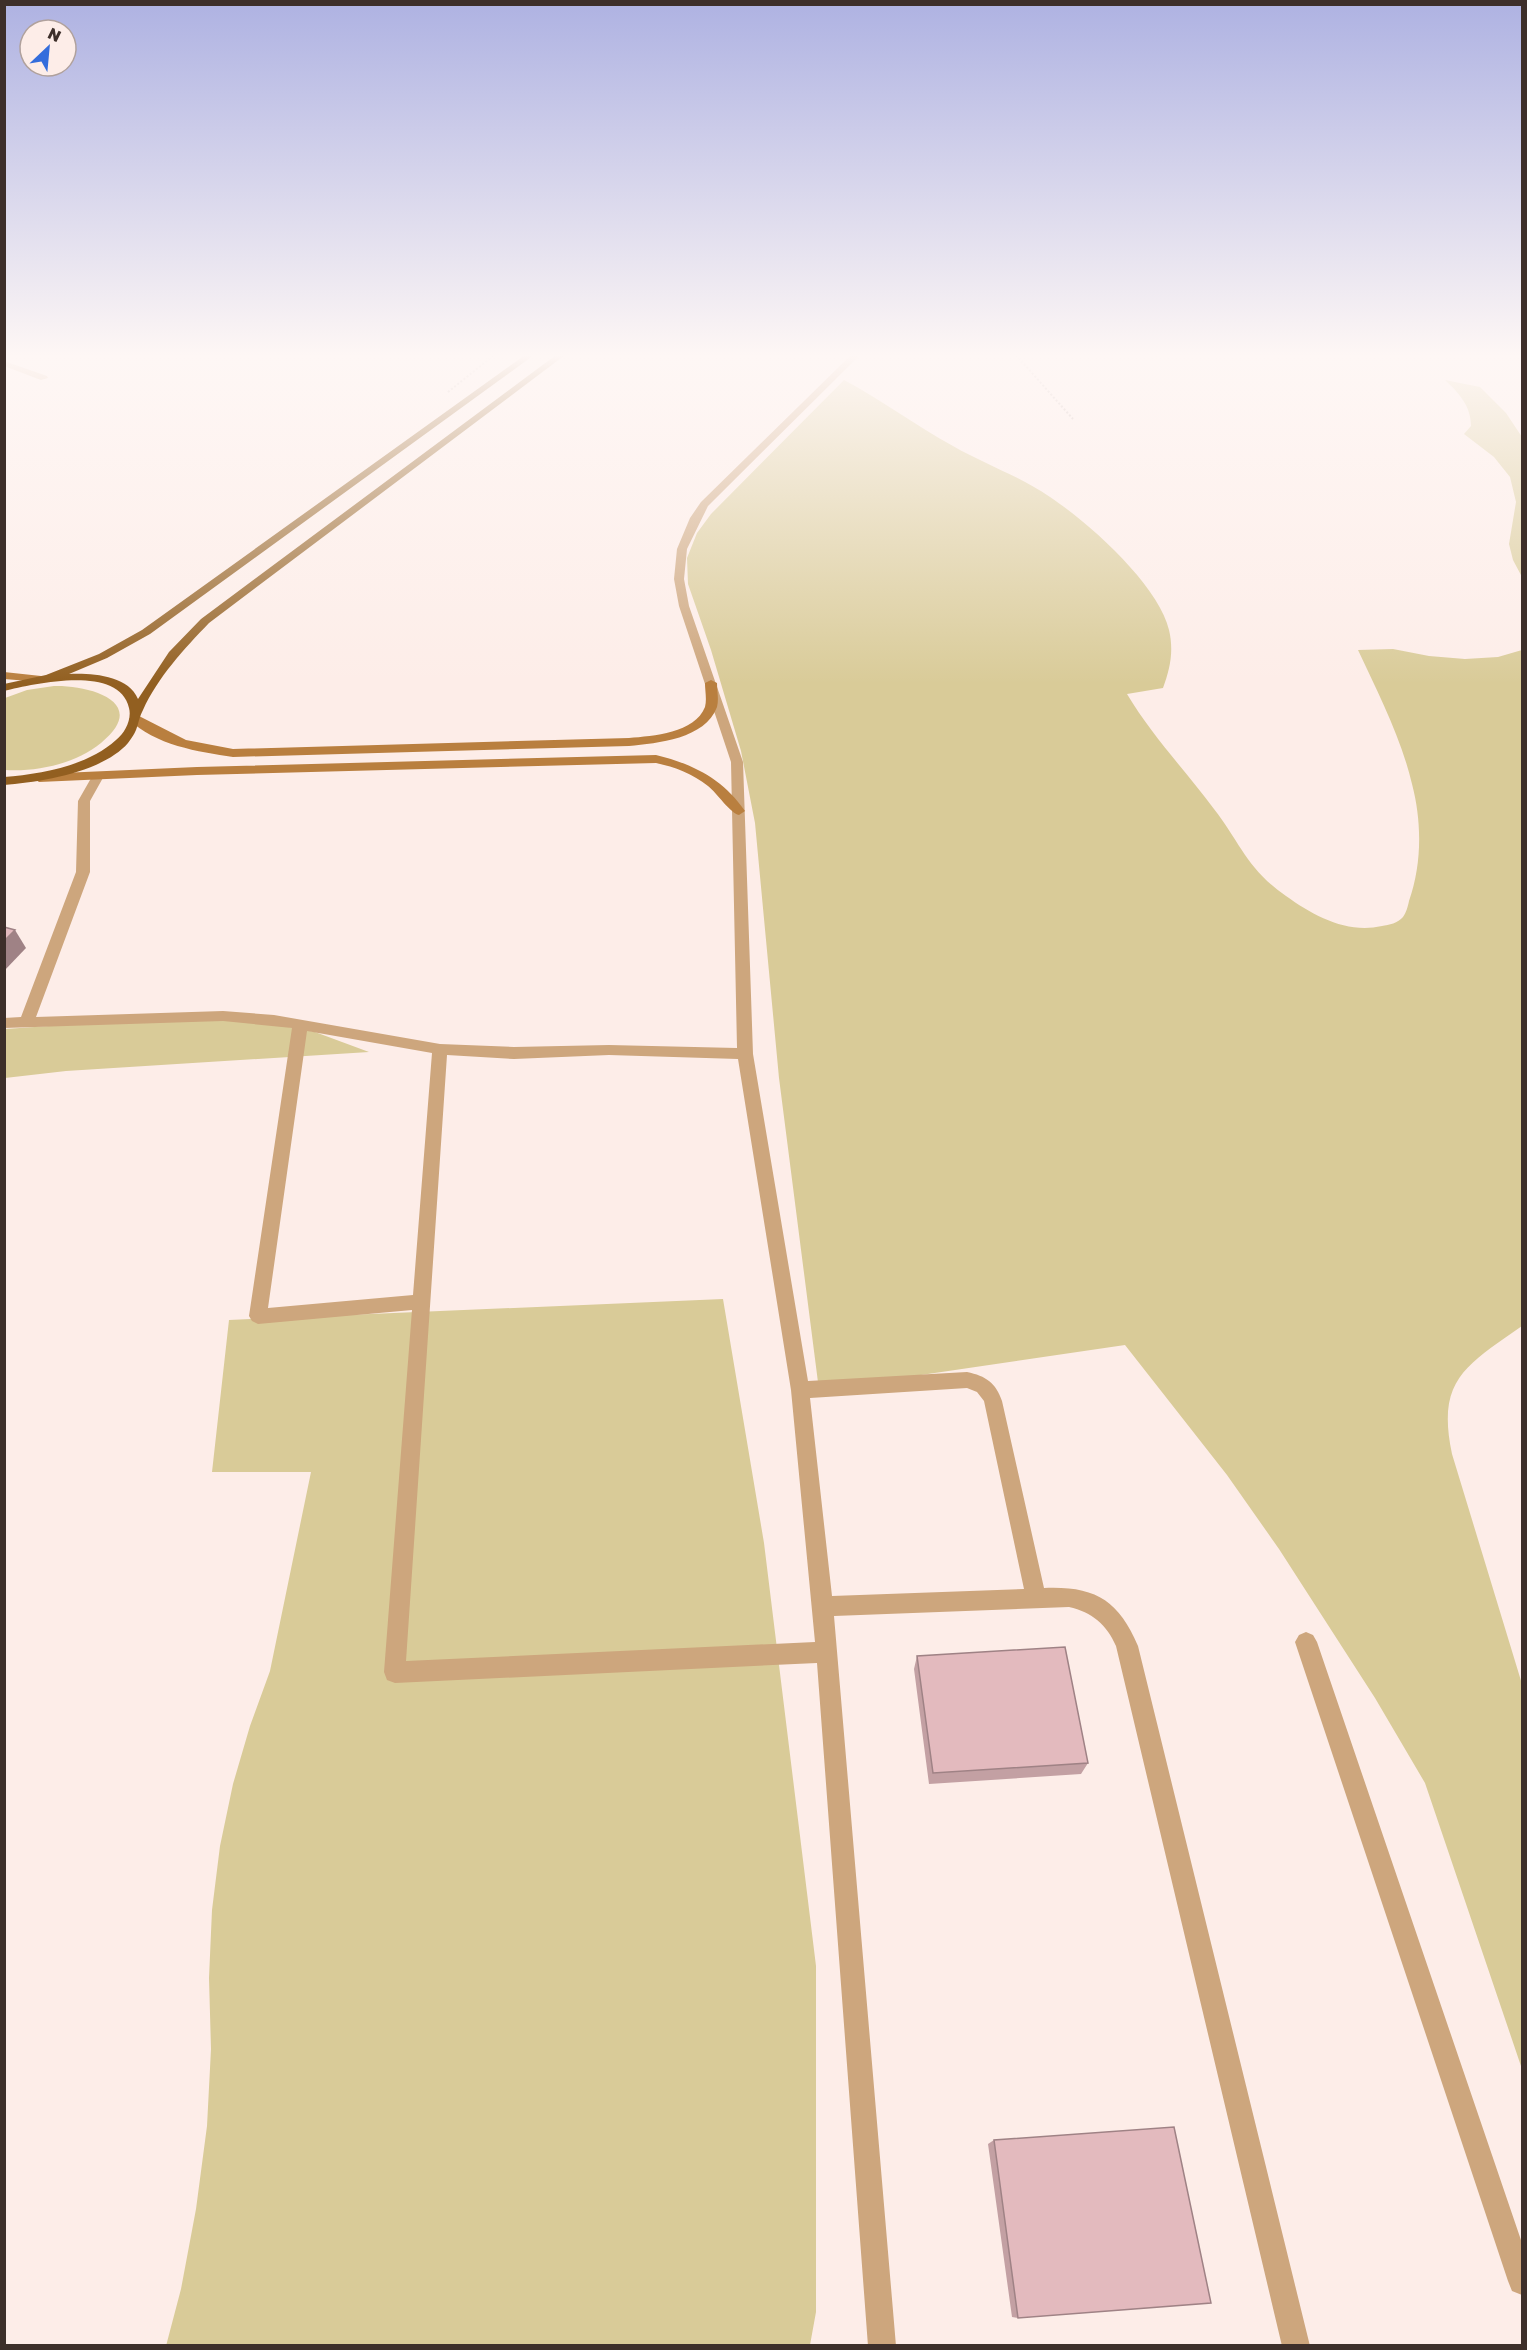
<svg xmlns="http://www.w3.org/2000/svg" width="1527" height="2350" font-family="'Golos Text',sans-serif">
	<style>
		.green { fill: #d9cb98 }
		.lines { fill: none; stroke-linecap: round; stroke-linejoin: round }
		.path { stroke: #c3b3ae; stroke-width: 2; stroke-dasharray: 2 2; stroke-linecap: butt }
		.minor { fill: #cda67d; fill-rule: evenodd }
		.secondary { fill: #b97f3f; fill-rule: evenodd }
		.trunk { fill: #925f20; fill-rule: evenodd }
		.wall { fill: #c3a0a3 }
		.shaded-wall { fill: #9f8285 }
		.building { fill: #e3babe; stroke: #9f8285; stroke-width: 1.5 }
	</style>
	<rect width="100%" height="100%" fill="#fdede8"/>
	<!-- green -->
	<path class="green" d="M844,380C882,400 916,426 953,446C979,461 1008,472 1034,487C1077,511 1158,582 1169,630C1174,651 1170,669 1163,688L1127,694C1152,736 1185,770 1214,809C1241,844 1247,869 1286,896C1314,916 1347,934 1382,926C1389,925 1398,923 1403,917C1406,913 1408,906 1409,901C1422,864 1422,822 1412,784C1401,737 1378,693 1358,650L1393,649L1429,656L1465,659L1498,657L1522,650V1326C1467,1365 1436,1379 1452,1454L1522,1684V2069L1425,1783L1375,1698L1279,1549L1227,1475L1125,1345L819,1390L779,1078L755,823L741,751L711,650L688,584L687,558L697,533L711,514Z
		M1445,380L1480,387L1506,413L1522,437V577L1513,560L1509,544L1516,502L1510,477L1494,457L1464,434L1471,426C1471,406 1459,393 1445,380Z
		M54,686C89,685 151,702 101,743C75,764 37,772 5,770V698L27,690Z
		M182,1017L253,1020L315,1032L369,1052L66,1071L5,1078V1029Z
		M723,1299L764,1543L816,1966V2312L810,2345L166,2346L181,2289L196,2209L207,2126L211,2049L209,1978L212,1910L220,1846L233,1784L250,1726L270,1671L311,1472H212L229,1320Z"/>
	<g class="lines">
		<!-- path -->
		<path class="path" d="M1016,355L1073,419
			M1151,357L1161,355
			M448,392L494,355"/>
		<!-- minor -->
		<path class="minor" d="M851,355H860L708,506L687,549L684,579L689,606L743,762L753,1054L808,1381L967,1372C986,1376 996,1383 1002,1401L1044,1588C1094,1586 1118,1599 1138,1646L1310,2346H1282L1116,1646C1107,1625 1092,1612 1069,1607L834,1616L896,2346H868L817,1663L395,1683L387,1680L384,1672L412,1310L258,1324L252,1321L249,1316L292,1028L223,1021L4,1028V1018L21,1017L76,872L78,801L94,773L98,772L104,776L90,801V872L36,1017L223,1011L274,1015L440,1044L514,1047L609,1045L737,1048L731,762L679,606L674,579L677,549L690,518L701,502ZM307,1031L432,1053L413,1295L268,1308ZM447,1055L514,1059L609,1055L738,1059L791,1390L815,1642L406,1661ZM967,1388L977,1392L984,1401L1024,1589L832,1596L810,1398Z
			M4,361L47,376L48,378L41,380L4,366Z
			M1306,1632L1313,1635L1317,1642L1522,2243V2295L1512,2291L1508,2281L1295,1642L1299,1635Z"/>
		<!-- secondary -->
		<path class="secondary" d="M4,672L41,676L47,679L41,682L4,679Z
			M711,680L717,683C717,691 719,699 717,707C705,739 658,743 629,746L233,757C199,752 154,745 129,719L135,715L139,716L186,740L233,749L629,738C653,736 695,733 705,707C707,699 705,691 705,683Z
			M656,755C693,764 723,779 745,811L739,815C730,813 717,793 708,786C693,774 675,767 656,763L197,775L39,782L33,778L39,774L197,767Z"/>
		<!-- trunk -->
		<path class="trunk" d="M525,355H534L150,634L107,658L69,674C91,673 128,675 138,699L169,652L201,619L556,355H565L209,623C184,649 158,677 143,710C136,724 140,728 128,743C103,772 41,782 4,785V777C42,774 87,766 116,740C125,733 132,719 129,708C119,664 34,684 4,691V684L46,675L99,654L142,630Z"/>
	</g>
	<!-- wall -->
	<path class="wall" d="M917,1656L1088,1763L1081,1774L929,1784L914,1669Z
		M994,2140L1018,2318L1012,2317L988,2144Z"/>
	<!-- shaded-wall -->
	<path class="shaded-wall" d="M15,930L26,948L4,971V941Z"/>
	<!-- building -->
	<path class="building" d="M4,927L15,930L4,941Z
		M1065,1647L1088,1763L933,1773L917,1656Z
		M1174,2127L1211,2303L1018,2318L994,2140Z"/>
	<!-- sky -->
	<linearGradient id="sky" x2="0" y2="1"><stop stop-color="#aeb2e2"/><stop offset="0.52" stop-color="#fef7f5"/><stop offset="1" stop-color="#fef7f5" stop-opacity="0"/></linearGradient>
	<rect width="1527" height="684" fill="url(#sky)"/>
	<!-- border -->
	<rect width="1527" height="2350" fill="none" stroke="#3d2f2a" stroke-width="12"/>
	<!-- north arrow -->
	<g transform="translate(48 48) rotate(26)"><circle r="28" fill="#fdede8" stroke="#b0a19c" stroke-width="1.5"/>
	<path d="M0-4.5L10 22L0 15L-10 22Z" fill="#346ddc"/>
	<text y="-9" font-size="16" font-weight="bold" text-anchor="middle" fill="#3d2f2a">N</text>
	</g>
</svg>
